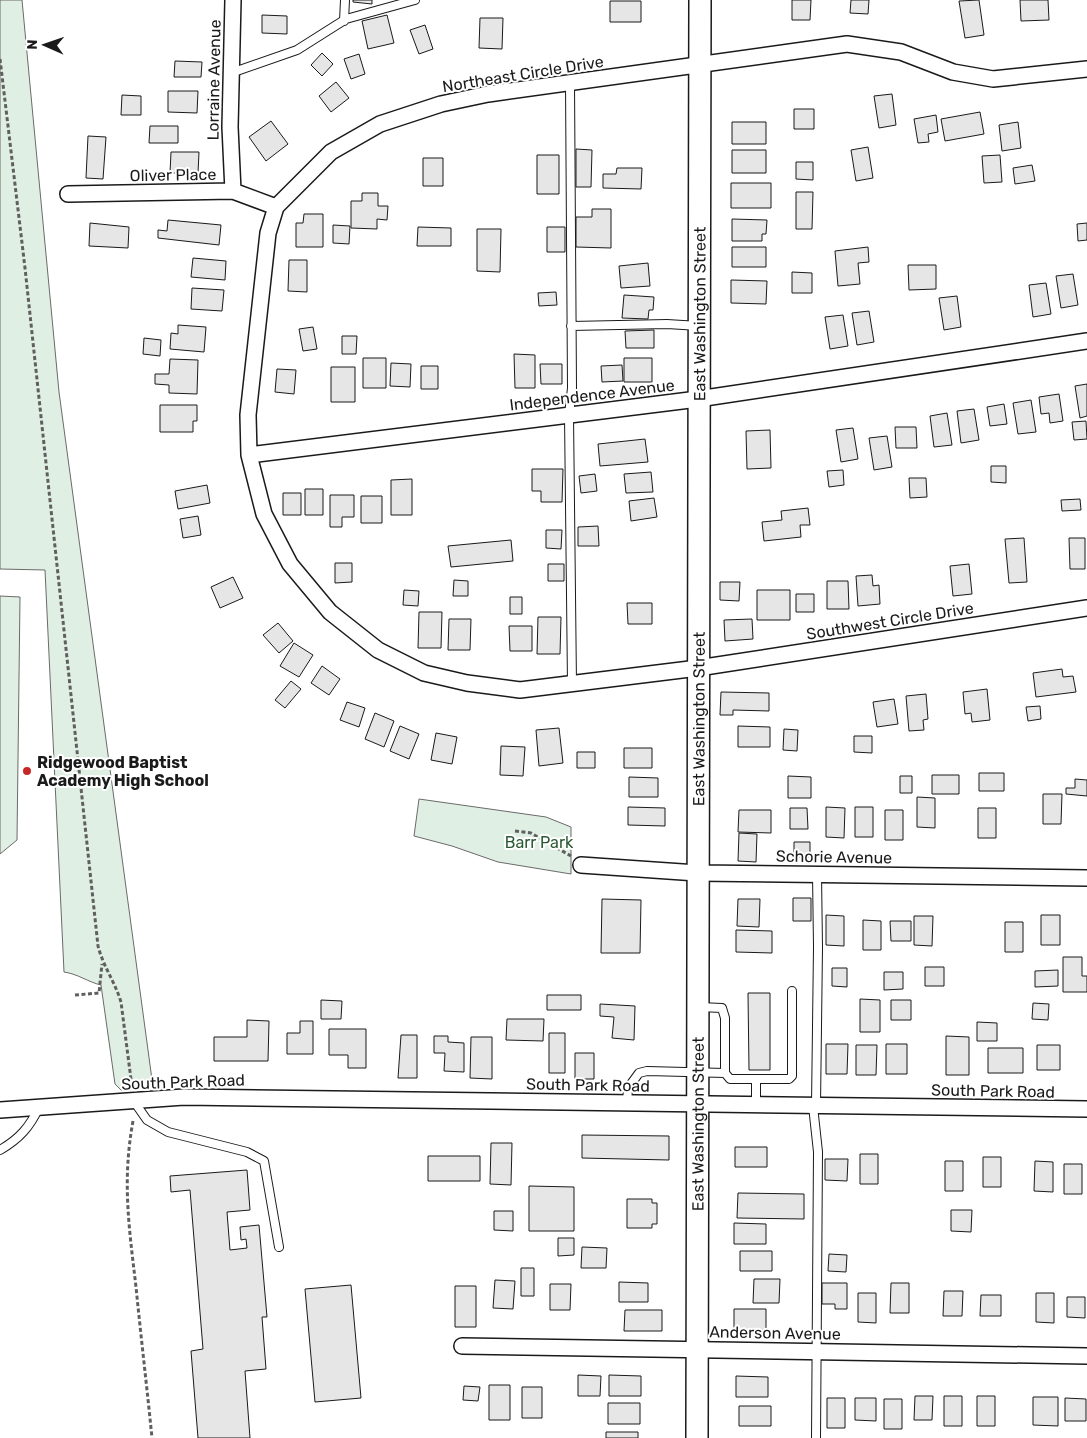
<svg xmlns="http://www.w3.org/2000/svg" width="1087" height="1438" font-family="Rubik,sans-serif">
	<style>
		.green { fill: #e0efe3; stroke: #6a6a6a }
		.building { fill: #e6e6e6; stroke: #1a1a1a }
		.lines { fill: none; stroke-linecap: round; stroke-linejoin: round }
		.lane-casing { stroke: #1a1a1a; stroke-width: 10 }
		.street-casing { stroke: #1a1a1a; stroke-width: 18 }
		.secondary-casing { stroke: #1a1a1a; stroke-width: 24 }
		.path { stroke: #5f5f5f; stroke-width: 3; stroke-dasharray: 4 2.5; stroke-linecap: butt }
		.lane { stroke: #fff; stroke-width: 8 }
		.street { stroke: #fff; stroke-width: 15 }
		.secondary { stroke: #fff; stroke-width: 21 }
		.poi-dot { fill: #c62828; stroke: #fff; stroke-width: 2 }
		.labels { text-anchor: middle; dominant-baseline: central; stroke-width: 4; stroke-linejoin: round; paint-order: stroke }
		.street-label { font-size: 16px; fill: #1a1a1a; stroke: #fff }
		.poi-label { font-size: 16px; font-weight: bold; fill: #1a1a1a; stroke: #fff; text-anchor: start }
		.park-label { font-size: 16px; fill: #2b5a34; stroke: #fff }
	</style>
	<rect width="100%" height="100%" fill="#fff"/>
	<!-- green -->
	<path class="green" d="M0,0H22L59,392L153,1087L121,1090L115,1084L101,985C88,982 78,974 64,972L45,570L0,569Z
		M0,596L20,597L17,840L0,854Z
		M419,799L546,817L571,827V874L498,862L452,846L414,836Z"/>
	<!-- building -->
	<path class="building" d="M353,0H372V4L353,2Z
		M792,0H811L810,20H792Z
		M851,0H869L868,14L850,13Z
		M979,0L984,35L965,38L959,1Z
		M1020,0H1048L1049,20L1021,21Z
		M610,1H641V22H610Z
		M262,15L287,16V34L262,33Z
		M387,15L394,43L368,49L362,21Z
		M480,18H503L502,49L479,48Z
		M425,25L433,49L419,54L410,30Z
		M322,53L333,64L322,76L311,65Z
		M359,54L365,74L351,79L344,59Z
		M175,61L202,62L201,77H174Z
		M336,82L349,98L331,112L319,96Z
		M168,91H198L197,113L168,112Z
		M892,94L896,125L879,128L874,96Z
		M122,95L141,96V115H121Z
		M794,109H814V129H794Z
		M980,112L984,134L945,141L941,119Z
		M936,115L938,132L928,134L929,142L918,143L914,119Z
		M271,121L288,144L266,161L249,137Z
		M732,122H766V144H732Z
		M1018,122L1021,148L1002,151L999,125Z
		M150,126H178V143H149Z
		M88,136L106,137L103,179L86,178Z
		M868,147L873,178L856,181L851,150Z
		M576,149L592,150L591,187H576Z
		M732,150H766V173H732Z
		M171,152H199L198,173H170Z
		M537,155H559V194H537Z
		M1000,155L1002,182L984,183L982,156Z
		M423,158H443V186H423Z
		M796,162H813V180L796,179Z
		M1032,165L1035,181L1015,184L1013,168Z
		M617,168H642L641,189L603,188V174H616Z
		M731,183H771V208H731Z
		M796,192H813L812,229H796Z
		M362,193H378V206H388L387,220L377,219V229L351,228V201H362Z
		M592,209H611V248L576,247V217H592Z
		M304,214H323V247H296V223H303Z
		M732,219L767,220L766,234H762V241H732Z
		M168,220L221,225L219,245L158,238V230L167,231Z
		M90,223L129,227L128,248L89,246Z
		M1087,223V240L1078,241L1077,224Z
		M333,225L350,226L349,244L333,243Z
		M418,227L451,228V246H417Z
		M547,227H565V252H547Z
		M477,229H501L500,272L477,271Z
		M732,247H766V267H732Z
		M868,247L869,262L858,263L860,284L838,286L835,251Z
		M193,258L226,261L225,280L191,277Z
		M289,260H307V292L288,291Z
		M648,263L650,286L621,288L619,266Z
		M908,265H936V289L909,290Z
		M792,272L812,273V293H792Z
		M1073,274L1078,305L1061,308L1056,276Z
		M731,280L767,281L766,304L731,303Z
		M1046,283L1051,314L1033,317L1029,285Z
		M192,288L224,290L222,311L191,309Z
		M556,292L557,305L539,306L538,293Z
		M624,295L654,297L653,310H649L648,319L622,318Z
		M957,296L961,327L944,330L939,298Z
		M869,311L874,342L857,345L852,313Z
		M843,315L848,346L830,349L825,317Z
		M178,325L206,327L204,352L170,349L171,333L178,334Z
		M313,327L317,349L303,351L299,329Z
		M654,330V348H626L625,331Z
		M342,336H357L356,354H342Z
		M144,338L161,340L160,356L143,354Z
		M514,354L535,355V388H515Z
		M363,358H386V388H363Z
		M624,358H652V382H624Z
		M170,359L198,360L197,394L169,393V385L155,384V374H169Z
		M391,363L411,364L410,387L390,386Z
		M540,364H562V384H541Z
		M622,365L623,381L602,382L601,366Z
		M421,366H438V389H421Z
		M331,367H355V402H331Z
		M277,369L296,370L294,394L275,392Z
		M1087,384V416L1080,418L1075,386Z
		M1059,394L1063,421L1050,423L1049,413L1041,414L1039,397Z
		M1031,400L1036,432L1018,434L1013,403Z
		M1004,404L1007,424L990,426L987,407Z
		M160,405H197V421H193V432H160Z
		M974,409L979,440L961,443L957,411Z
		M947,413L952,445L934,447L930,416Z
		M1086,421L1087,439L1074,440L1072,422Z
		M895,427H916L917,448H896Z
		M853,428L858,459L841,462L836,430Z
		M770,430L771,468L747,469L746,431Z
		M887,436L892,467L874,470L869,438Z
		M645,439L648,462L600,466L598,444Z
		M991,466H1006V483L991,482Z
		M532,469H563L562,502H541V491H532Z
		M843,470L844,485L829,487L827,471Z
		M651,472L653,492L626,493L624,474Z
		M595,474L597,491L581,493L579,476Z
		M909,478H926L927,497L910,498Z
		M412,479V515H391V480Z
		M207,485L210,503L178,509L175,491Z
		M305,489H323V515H305Z
		M283,493H301V515H283Z
		M330,495H354V517H342V527H330Z
		M361,496H382V523H361Z
		M654,498L657,517L631,521L629,501Z
		M1080,499L1081,510L1062,511L1061,500Z
		M808,508L810,525H800L801,537L764,541L762,522L782,520L781,511Z
		M198,516L201,535L183,538L180,519Z
		M598,526L599,546H578V527Z
		M546,530H562L561,549L546,548Z
		M1024,538L1027,582L1009,583L1005,539Z
		M1069,538H1085V569H1070Z
		M511,540L513,561L451,567L448,546Z
		M335,563H352V582L335,583Z
		M548,564H564V581H548Z
		M969,564L972,594L953,596L950,566Z
		M872,575L873,586L879,585L880,604L858,606L856,576Z
		M233,577L243,598L220,608L211,587Z
		M454,580L468,581V596H453Z
		M827,581H848L849,609H827Z
		M720,582H740L739,601L720,600Z
		M404,590L419,591L418,606L403,605Z
		M757,590H790V620H757Z
		M796,594H814V612H796Z
		M510,597H522V614H510Z
		M627,603H652V624H628Z
		M419,612H442L441,648H418Z
		M538,617H561L560,654H537Z
		M449,619H471L470,650H448Z
		M752,619L753,639L725,641L724,620Z
		M278,623L293,641L279,653L263,635Z
		M509,626H532V651H510Z
		M294,643L313,655L299,677L280,666Z
		M322,666L340,679L329,695L311,683Z
		M1062,669L1063,677L1073,676L1076,692L1036,697L1033,673Z
		M291,681L301,689L285,708L275,700Z
		M987,689L990,720L972,722L971,713L965,714L963,692Z
		M721,692L769,693V711L733,710V715H720Z
		M926,694L928,719L923,720L924,730L909,731L906,696Z
		M894,699L898,724L877,727L873,702Z
		M347,702L365,708L359,727L340,720Z
		M1040,706L1041,719L1028,721L1026,707Z
		M375,713L394,721L384,747L365,739Z
		M400,726L419,734L409,759L390,751Z
		M738,726L770,727V747H738Z
		M559,728L563,763L539,766L536,730Z
		M784,729L798,730L797,751L783,750Z
		M436,733L457,737L452,764L431,760Z
		M854,736H872V753L854,752Z
		M501,746L525,747L523,776L500,775Z
		M624,748H652V768H624Z
		M577,752H595V768H577Z
		M979,773H1004V791H979Z
		M932,775H959V794H932Z
		M788,776L811,777V798H788Z
		M900,776H912V793H900Z
		M629,777L658,778V797H629Z
		M1075,779L1087,780V796L1066,794V788H1075Z
		M1043,794H1062L1061,824H1043Z
		M917,797L935,798V828L917,827Z
		M628,807L665,808V826L628,825Z
		M826,807L845,808L844,838L826,837Z
		M855,807H873V837H855Z
		M790,808H807L808,829H790Z
		M978,808H996V838H978Z
		M739,810H771V833L738,832Z
		M885,810H903V840H885Z
		M739,833L757,834L756,862L738,861Z
		M794,842H810V857H794Z
		M793,898H811V921H793Z
		M602,899L641,900L640,953H601Z
		M738,899H760L759,927L737,926Z
		M826,915L844,916V946L826,945Z
		M1041,915H1060V945H1041Z
		M914,916H933L932,946L914,945Z
		M863,920L881,921V950H863Z
		M890,921H911V941H891Z
		M1005,922H1023V952H1005Z
		M736,930L772,931V953L736,952Z
		M1063,957H1082V976H1087V992H1063Z
		M925,967H944V986H925Z
		M832,968H847V987L832,986Z
		M1058,970V986L1035,987V971Z
		M884,972H903V989L884,990Z
		M748,993H770V1070H749Z
		M547,995H581V1010H547Z
		M860,999L880,1000V1032H860Z
		M321,1000L342,1001L341,1019H321Z
		M891,1000H911V1020H891Z
		M1033,1003L1049,1004L1048,1020L1032,1019Z
		M600,1004L635,1006L634,1040L612,1038L614,1017L600,1016Z
		M507,1019H544L543,1041L506,1040Z
		M247,1020L269,1021L268,1061H214V1037H247Z
		M300,1021H313V1054H287V1033H300Z
		M977,1022L997,1023V1041H977Z
		M329,1029H366V1068H348V1055H329Z
		M549,1033H565V1073H549Z
		M401,1035H417V1078H398Z
		M434,1036H448V1042L464,1043V1072L444,1071L445,1053H434Z
		M946,1036L969,1037V1075H946Z
		M471,1037H492V1079L470,1078Z
		M826,1044H848L847,1074H826Z
		M886,1044H907V1074H886Z
		M856,1045H877L876,1075H856Z
		M1037,1045H1060V1070H1037Z
		M988,1048H1023V1073H988Z
		M575,1053H594V1079H575Z
		M582,1135L669,1136V1160L582,1158Z
		M491,1143H512L511,1185L490,1184Z
		M735,1147H767V1167H735Z
		M860,1154H878V1184H860Z
		M428,1156H480V1181H428Z
		M983,1157H1001V1187H983Z
		M825,1159H848L847,1181L825,1180Z
		M945,1161H963V1191H945Z
		M1035,1161L1053,1162V1192L1034,1191Z
		M1064,1164H1082V1194H1064Z
		M247,1170L250,1210L227,1212L230,1250L247,1248L246,1239L241,1240L240,1227L259,1225L267,1317H262L266,1369L245,1371L250,1438H198L191,1351L203,1349L190,1190L171,1192L170,1176Z
		M529,1186L574,1187V1231H529Z
		M738,1193L804,1194V1219L737,1218Z
		M627,1199H652V1203H657V1224H652V1228H627Z
		M951,1210H972L971,1232L951,1231Z
		M494,1211H513V1231L494,1230Z
		M734,1223L766,1224V1244H734Z
		M558,1238H574V1255L558,1256Z
		M582,1247L607,1248L606,1268H581Z
		M740,1251H772V1271H740Z
		M829,1254L847,1255L846,1272L828,1271Z
		M521,1268H534V1296H521Z
		M754,1279H780L779,1303H753Z
		M495,1280L515,1281L513,1309L493,1308Z
		M619,1282L648,1283V1302H619Z
		M822,1283H847V1309H835V1304H822Z
		M891,1283H909V1313H890Z
		M550,1284H571L570,1310H550Z
		M351,1285L361,1398L315,1402L305,1289Z
		M455,1286H476V1327H455Z
		M944,1291H963L962,1316H943Z
		M858,1293H876V1323L858,1322Z
		M1036,1293H1054V1323L1036,1322Z
		M981,1295H1001V1316H980Z
		M1067,1297H1085V1318L1067,1317Z
		M734,1309H766V1330H734Z
		M625,1310H662V1331H624Z
		M578,1375L601,1376L600,1396H578Z
		M609,1375L641,1376V1396H609Z
		M736,1376L768,1377V1397H736Z
		M489,1385H510V1420H489Z
		M464,1386L480,1387L478,1401L463,1400Z
		M522,1387H542V1418H522Z
		M915,1396H933L932,1420H914Z
		M944,1396H962V1426H944Z
		M977,1396H995V1426H977Z
		M1033,1397H1058V1426L1033,1425Z
		M827,1398H845V1428H827Z
		M855,1398H876V1421L855,1420Z
		M1065,1398L1086,1399V1421H1065Z
		M884,1399H902V1429H884Z
		M608,1403H640V1424H608Z
		M739,1406H771V1426H739Z
		M606,1432H638V1438H606Z"/>
	<g class="lines">
		<defs>
			<path id="lane" d="M344,21L345,0
				M231,73L297,50L346,19L415,0
				M570,83L572,388L569,415L572,684
				M571,326L667,324L699,326
				M725,1073L730,1079H789L792,1076V991
				M756,1079V1105
				M133,1100L147,1120L168,1132L247,1152L264,1161L279,1247
				M627,1103L628,1088L639,1073L647,1071L725,1073V1018L722,1008L699,1007
				M813,1106L818,1152L816,1438
				M816,1106L818,947L817,874
				M0,1150C19,1139 30,1127 39,1107"/>
			<path id="street" d="M233,0L230,127L233,191
				M1087,69L993,79L953,72L901,52L847,44L488,94L441,104L380,124L331,152L276,207L268,233L248,415L249,455L264,514L290,564L330,612L378,650L424,673L467,683L520,690L698,668L1087,608
				M68,194L233,191L276,207
				M249,455L698,399L1087,341
				M581,865L697,873L1087,878
				M0,1110L184,1097L1087,1109
				M462,1346L1087,1356"/>
			<g id="secondary">
				<path id="s1" d="M697,1438L700,0"/>
			</g>
		</defs>
		<!-- lane casing -->
		<use href="#lane" class="lane-casing"/>
		<!-- street casing -->
		<use href="#street" class="street-casing"/>
		<!-- secondary casing -->
		<use href="#secondary" class="secondary-casing"/>
		<!-- path -->
		<path class="path" d="M0,59L25,268L98,946C103,966 115,982 121,1002L132,1087
			M515,831L531,833L571,856
			M75,995L99,993L102,964
			M133,1121C122,1181 129,1227 136,1287C141,1337 147,1388 152,1438"/>
		<!-- lane -->
		<use href="#lane" class="lane"/>
		<!-- street -->
		<use href="#street" class="street"/>
		<!-- secondary -->
		<use href="#secondary" class="secondary"/>
	</g>
	<!-- markers -->
	<circle class="poi-dot" cx="27" cy="771" r="5"/>
	<g class="labels">
		<!-- street labels -->
		<g class="street-label">
			<text transform="translate(523 74) rotate(-9)">Northeast Circle Drive</text>
			<text transform="translate(214 80) rotate(-89)">Lorraine Avenue</text>
			<text transform="translate(173 175) rotate(-1)">Oliver Place</text>
			<text stroke="none"><textPath href="#s1" startOffset="1124">East Washington Street</textPath></text>
			<text transform="translate(592 395) rotate(-7)">Independence Avenue</text>
			<text transform="translate(890 621) rotate(-9)">Southwest Circle Drive</text>
			<text stroke="none"><textPath href="#s1" startOffset="719">East Washington Street</textPath></text>
			<text transform="translate(834 857) rotate(1)">Schorie Avenue</text>
			<text transform="translate(183 1082) rotate(-2)">South Park Road</text>
			<text transform="translate(588 1085) rotate(1)">South Park Road</text>
			<text transform="translate(993 1091) rotate(1)">South Park Road</text>
			<text stroke="none"><textPath href="#s1" startOffset="314">East Washington Street</textPath></text>
			<text transform="translate(775 1333) rotate(1)">Anderson Avenue</text>
		</g>
		<!-- poi labels -->
		<g class="poi-label">
			<text x="37" y="762">Ridgewood Baptist<tspan x="37" dy="18">Academy High School</tspan></text>
		</g>
		<!-- park labels -->
		<g class="park-label">
			<text x="539" y="842">Barr Park</text>
		</g>
	</g>
	<!-- north arrow -->
	<g transform="translate(45 45) rotate(272)" stroke="#ffffff" stroke-width="4" paint-order="stroke">
	<path d="M0-4L9 19L0 12L-9 19Z" fill="#1a1a1a"/>
	<text y="-8" font-size="14" font-weight="bold" text-anchor="middle" fill="#1a1a1a">N</text>
	</g>
</svg>
